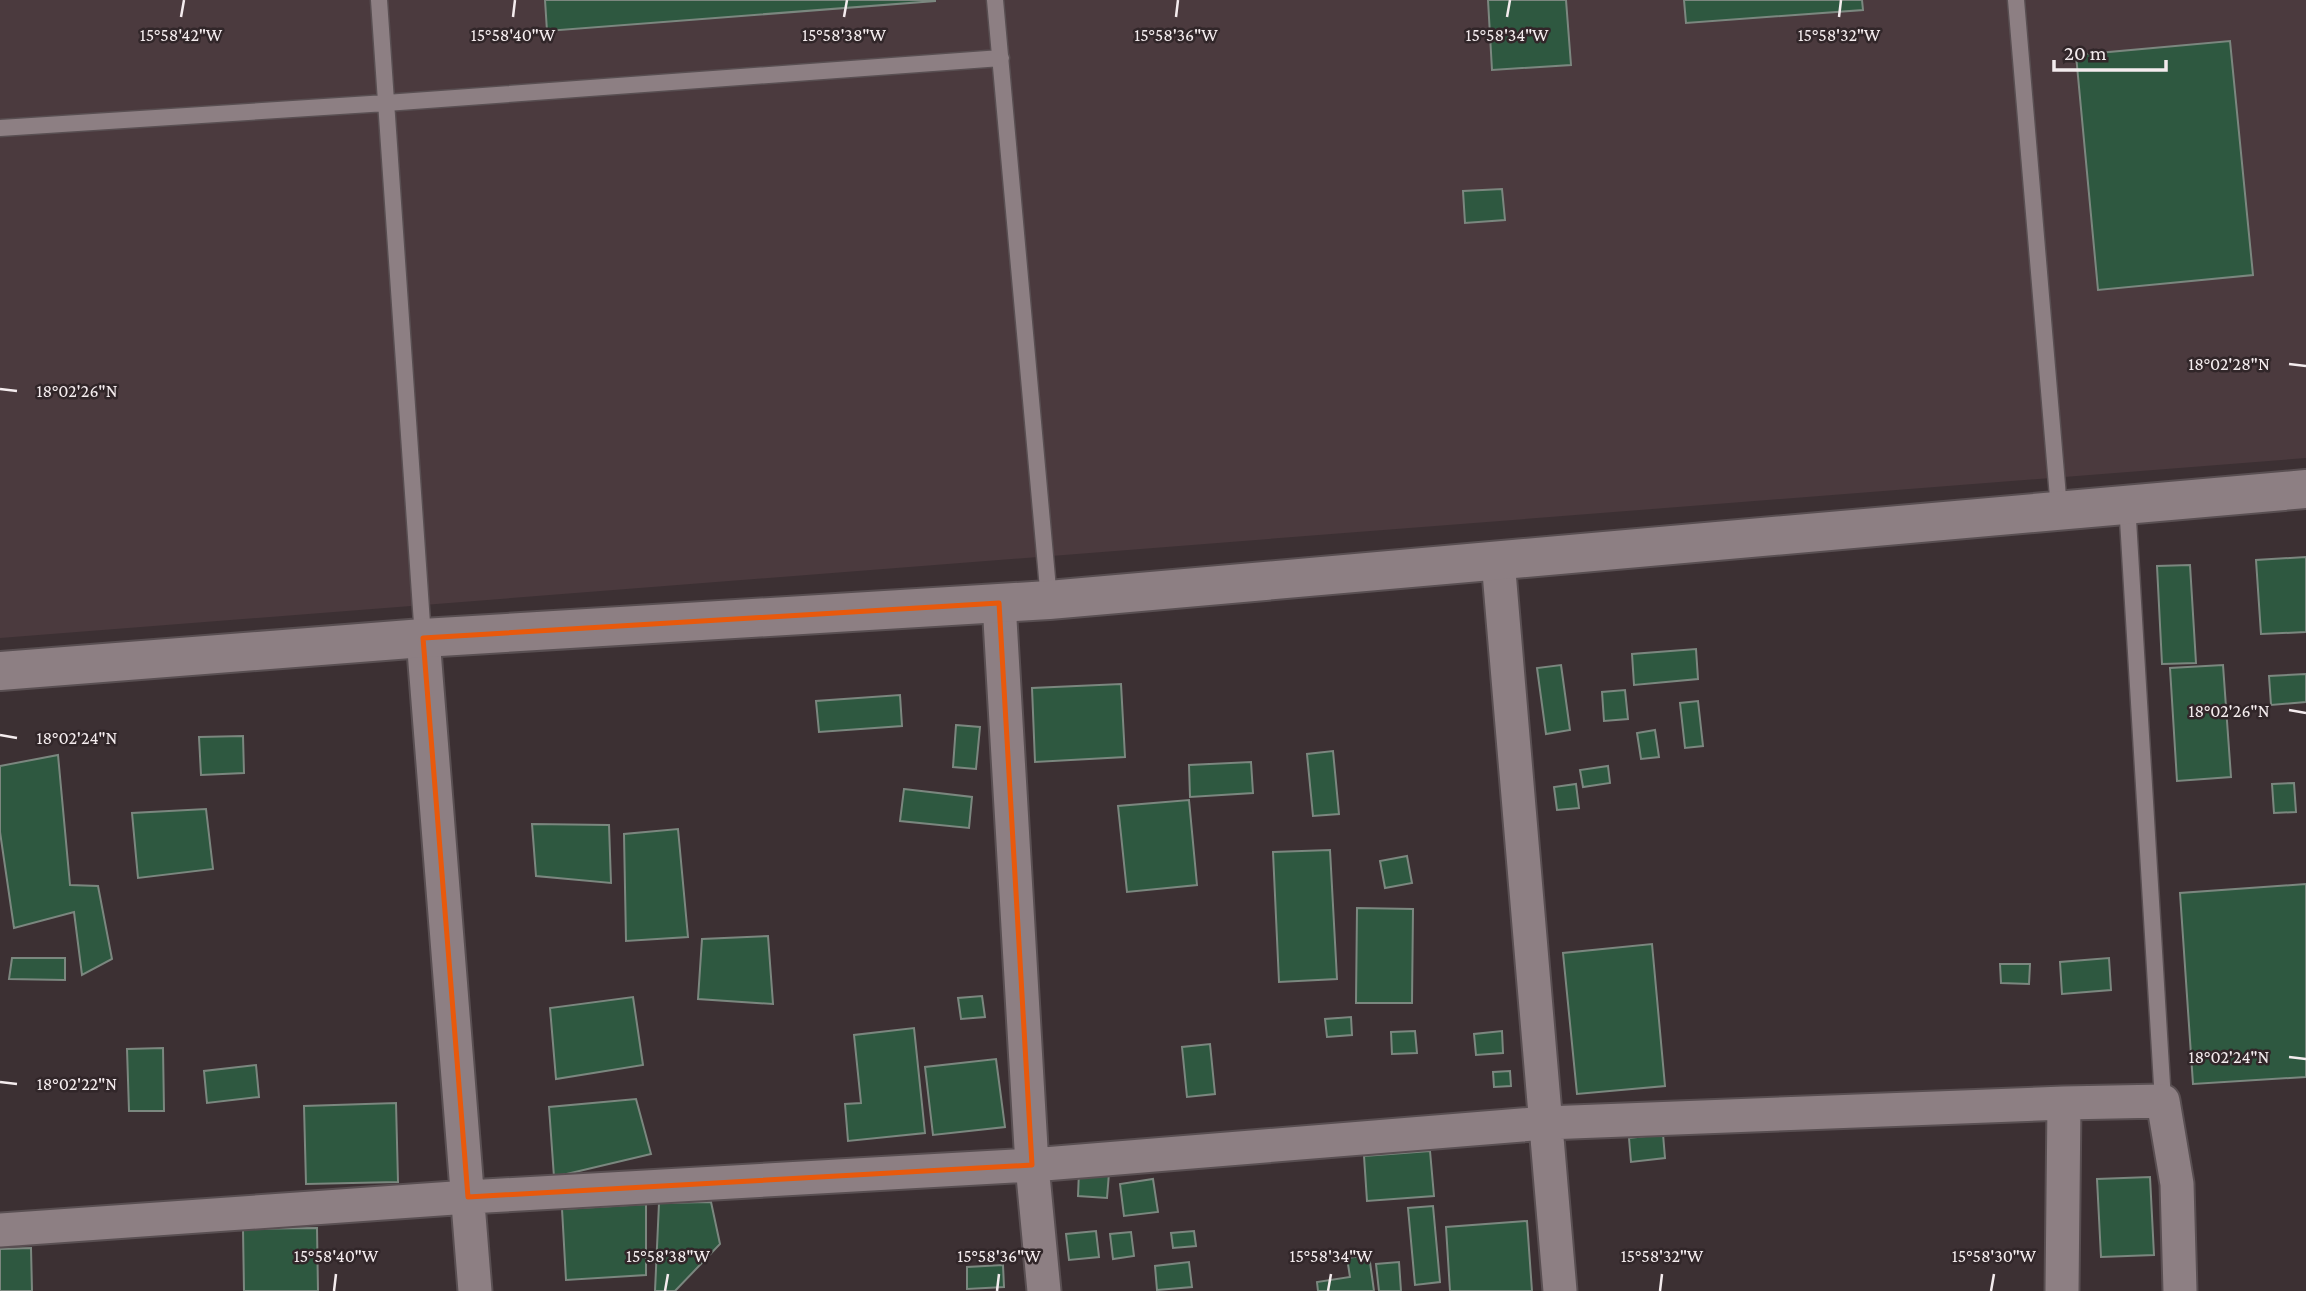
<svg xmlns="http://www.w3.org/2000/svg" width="2306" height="1291" font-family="'Crimson Pro',serif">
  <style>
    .built { fill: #4b3a3e }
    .building { fill: #2e5840; stroke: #7b877f; stroke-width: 2 }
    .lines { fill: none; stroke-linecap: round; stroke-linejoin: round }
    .lane-casing { stroke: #594f52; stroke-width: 19 }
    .street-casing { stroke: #594f52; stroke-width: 37 }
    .secondary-casing { stroke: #594f52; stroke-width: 42 }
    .lane { stroke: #8d7f83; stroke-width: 16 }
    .street { stroke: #8d7f83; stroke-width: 33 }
    .secondary { stroke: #8d7f83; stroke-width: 38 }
    .marked { fill: none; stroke: #e8590c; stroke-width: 5; stroke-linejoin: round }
    .ticks { fill: none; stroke: #f4ecee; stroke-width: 2.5 }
    .ticks-label { font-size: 18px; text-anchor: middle; fill: #f4ecee; stroke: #312629; stroke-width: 5; stroke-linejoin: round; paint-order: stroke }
  </style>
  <rect width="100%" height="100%" fill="#3c3033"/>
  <!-- built -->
  <path class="built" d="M0,0h2306v458l-2306,180z"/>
  <!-- building -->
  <path class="building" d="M545,0h390v1l-388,30z
    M1488,0h78l5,65 -79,5z
    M1684,0h178l1,10 -177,13z
    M2230,41l23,234 -155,15 -22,-235z
    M1502,189l3,31 -40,3 -2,-32z
    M2306,557v75l-45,2 -5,-74z
    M2190,565l6,98 -34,1 -5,-98z
    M1696,649l2,30 -64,6 -2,-31z
    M1561,665l9,65 -24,4 -9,-66z
    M2223,665l8,112 -54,4 -7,-113z
    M2306,674v28l-35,3 -2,-29z
    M1121,684l4,73 -90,5 -3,-74z
    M1625,690l3,29 -24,2 -2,-29z
    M900,695l2,31 -83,6 -3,-31z
    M1698,701l5,45 -18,2 -5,-45z
    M956,725l24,2 -4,42 -23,-2z
    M1655,730l4,27 -18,2 -4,-26z
    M243,736l1,37 -43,2 -2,-38z
    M1333,751l6,63 -26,2 -6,-62z
    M58,755l12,130 28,1 14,73 -30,16 -8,-63 -60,16 -14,-96v-66z
    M1251,762l2,31 -63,4 -1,-32z
    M1608,766l2,17 -27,4 -3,-17z
    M2294,783l2,29 -22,1 -2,-29z
    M1576,784l3,24 -22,2 -3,-23z
    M904,789l68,8 -3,31 -69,-7z
    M1189,800l8,85 -70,7 -9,-86z
    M206,809l7,60 -75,9 -6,-65z
    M532,824l77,1 2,58 -75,-7z
    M678,829l10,108 -62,4 -2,-107z
    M1330,850l7,129 -58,3 -6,-130z
    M1407,856l5,27 -27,5 -5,-27z
    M2306,884v193l-113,7 -13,-191z
    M1357,908l56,1 -1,94h-56z
    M768,936l5,68 -75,-5 4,-60z
    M1652,944l13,142 -88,8 -14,-141z
    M12,958h53v22l-56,-1z
    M2109,958l2,32 -49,4 -2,-32z
    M2000,964h30l-1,20 -28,-1z
    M982,996l3,21 -24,2 -3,-21z
    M633,997l10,68 -87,14 -6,-71z
    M1351,1017l1,18 -25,2 -2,-18z
    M914,1028l11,105 -77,8 -3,-37 16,-1 -7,-68z
    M1415,1031l2,22 -25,1 -1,-22z
    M1502,1031l1,22 -27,2 -2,-21z
    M1210,1044l5,50 -28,3 -5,-50z
    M163,1048l1,63h-35l-2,-62z
    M996,1059l9,68 -72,8 -8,-68z
    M256,1065l3,32 -52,6 -3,-32z
    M1510,1071l1,15 -17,1 -1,-15z
    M636,1099l15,55 -97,23 -5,-70z
    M396,1103l2,79 -92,2 -2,-78z
    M1663,1134l2,24 -34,4 -2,-24z
    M1430,1151l4,45 -67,5 -3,-45z
    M1079,1171l30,2 -2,25 -29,-2z
    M2150,1177l4,78 -53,2 -4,-78z
    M1153,1179l5,33 -34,4 -4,-32z
    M711,1202l9,42 -45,47h-20l4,-88z
    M646,1204v71l-80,5 -4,-71z
    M1433,1206l7,76 -25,3 -7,-77z
    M1527,1221l5,70h-82l-4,-64z
    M317,1228l1,63h-74l-1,-62z
    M1096,1231l3,26 -30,3 -3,-26z
    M1194,1231l2,15 -23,2 -2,-15z
    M1131,1232l3,24 -21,3 -3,-25z
    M31,1248l1,43h-32v-42z
    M1369,1255l5,36h-56l-1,-9 33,-5 -3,-19z
    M1189,1262l3,25 -35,3 -2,-24z
    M1399,1262l2,29h-22l-3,-27z
    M1003,1265l1,22 -37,2v-22z"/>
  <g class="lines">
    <!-- lane casing -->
    <g class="lane-casing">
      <path id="lane" d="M379,0l44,638
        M995,0l54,600
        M2016,0l43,509
        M0,128l386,-25 615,-45
        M2127,503l36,598"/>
    </g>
    <!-- street casing -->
    <g class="street-casing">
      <path id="street" d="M1498,560l62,731
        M999,603l33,562 12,126
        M423,638l52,653
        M0,1230l468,-33 564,-32 514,-42 518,-20 99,-2 14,83 3,107
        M2062,1291l2,-188"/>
    </g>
    <!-- secondary casing -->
    <g class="secondary-casing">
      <path id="secondary" d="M0,671l423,-33 626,-38 1257,-111"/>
    </g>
    <!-- lane -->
    <use href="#lane" class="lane"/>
    <!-- street -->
    <use href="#street" class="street"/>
    <!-- secondary -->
    <use href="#secondary" class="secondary"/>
  </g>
  <!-- marked area -->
  <path class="marked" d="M999,603l33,562 -564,32 -45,-559z"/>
  <!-- ticks -->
  <path class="ticks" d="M181,17l3,-17M513,17l2,-17M844,17l3,-17M1176,17l2,-17M1507,17l3,-17M1839,17l2,-17M2289,364l17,2M0,389l17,2M2289,710l17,3M0,735l17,3M2289,1057l17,2M0,1082l17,2M334,1291l2,-17M665,1291l3,-17M997,1291l2,-17M1328,1291l3,-17M1660,1291l2,-17M1991,1291l3,-17"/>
  <g class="ticks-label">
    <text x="181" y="41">15°58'42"W</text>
    <text x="513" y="41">15°58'40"W</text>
    <text x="844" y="41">15°58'38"W</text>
    <text x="1176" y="41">15°58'36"W</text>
    <text x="1507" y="41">15°58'34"W</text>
    <text x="1839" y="41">15°58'32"W</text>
    <text x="2229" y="370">18°02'28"N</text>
    <text x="77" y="397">18°02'26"N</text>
    <text x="2229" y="717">18°02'26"N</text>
    <text x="77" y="744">18°02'24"N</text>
    <text x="2229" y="1063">18°02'24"N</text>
    <text x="77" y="1090">18°02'22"N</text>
    <text x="336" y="1262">15°58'40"W</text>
    <text x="668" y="1262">15°58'38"W</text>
    <text x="999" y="1262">15°58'36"W</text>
    <text x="1331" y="1262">15°58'34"W</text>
    <text x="1662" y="1262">15°58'32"W</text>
    <text x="1994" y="1262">15°58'30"W</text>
  </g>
  <!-- scale -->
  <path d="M2054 60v10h112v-10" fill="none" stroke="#f4ecee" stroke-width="3.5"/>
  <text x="2064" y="60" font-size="21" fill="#f4ecee" stroke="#312629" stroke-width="5" paint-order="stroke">20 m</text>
</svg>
